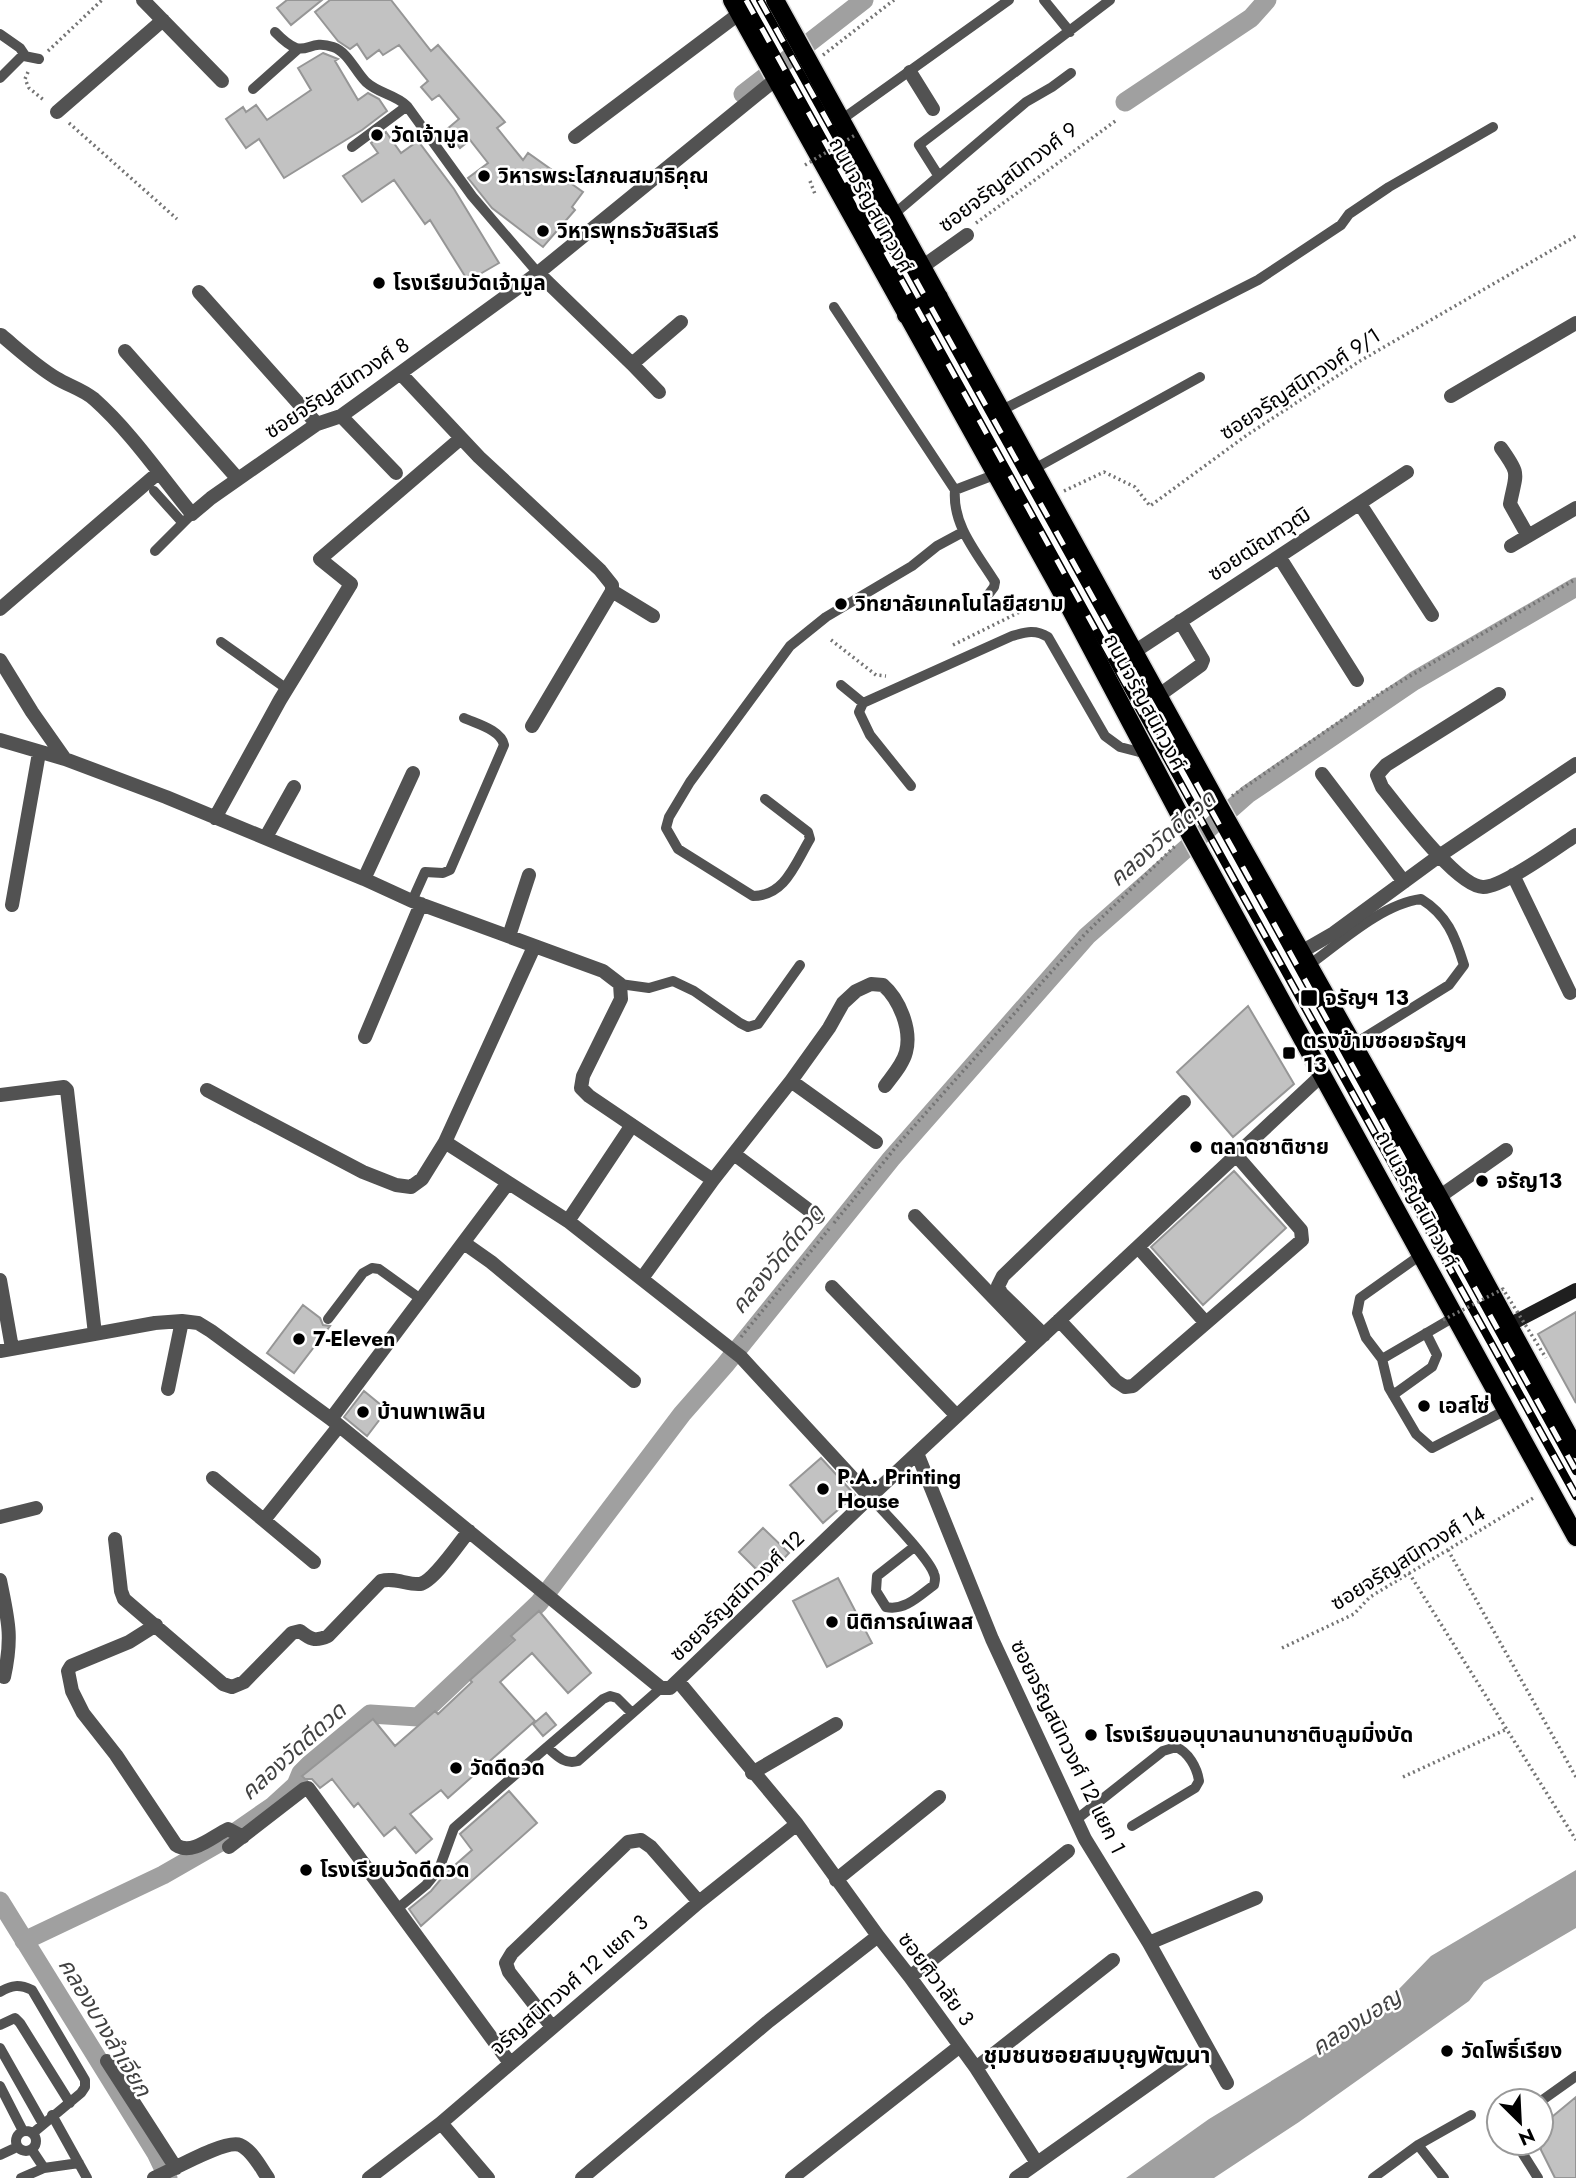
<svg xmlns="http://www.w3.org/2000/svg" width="1576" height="2178" font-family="Jost,'Noto Sans Thai',sans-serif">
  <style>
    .water { fill: #a0a0a0 }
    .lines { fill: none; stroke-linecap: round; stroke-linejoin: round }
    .canal { stroke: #a0a0a0; stroke-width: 19 }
    .building { fill: #c2c2c2; stroke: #969696; stroke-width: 2 }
    .primary-casing { stroke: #dbdbdb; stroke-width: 21 }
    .path { stroke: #747474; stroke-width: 3.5; stroke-dasharray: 2 3.5; stroke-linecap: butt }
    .service { stroke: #525252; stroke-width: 10 }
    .minor { stroke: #525252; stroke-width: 14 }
    .secondary { stroke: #1f1f1f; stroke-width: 14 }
    .primary { stroke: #000; stroke-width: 18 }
    .rail-casing { stroke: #000; stroke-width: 8 }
    .rail { stroke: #fff; stroke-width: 5; stroke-dasharray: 16; stroke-linecap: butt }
    .path-bridge { stroke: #747474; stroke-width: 3.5; stroke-dasharray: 2 3.5; stroke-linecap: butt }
    .poi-dot { fill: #000; stroke: #fff; stroke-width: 2.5 }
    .labels { text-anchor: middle; stroke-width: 5; stroke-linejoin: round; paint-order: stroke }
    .poi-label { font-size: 21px; font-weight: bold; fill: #000; stroke: #fff; text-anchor: start }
    .street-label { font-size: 21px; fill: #000; stroke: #fff }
    .water-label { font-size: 23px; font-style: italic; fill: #414141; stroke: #fff }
    .neighbourhood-label { font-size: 23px; font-weight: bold; fill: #000; stroke: #fff }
  </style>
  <rect width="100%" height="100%" fill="#fff"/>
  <!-- water -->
  <path class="water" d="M1576,1870v58l-92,54 -15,19 -170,121 -85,56h-88l83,-59 156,-95 66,-68z"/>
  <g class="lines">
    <!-- canal -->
    <path class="canal" d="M743,94l121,-94
      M1125,102l126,-84 16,-18
      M0,1901l156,252 12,25
      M24,1941l139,-66 61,-35 49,-34 23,-21 5,-12 9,-9 60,-50 48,3 121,-114 143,-189 43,-49 166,-206 196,-223 161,-142 166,-113 162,-94"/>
  </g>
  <!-- building -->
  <path class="building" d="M287,0h35l-31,25 -14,-17z
    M330,0h61l40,51 7,-6 67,77 -8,6 26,32 5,-7 55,39 -11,15 3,3 -32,37 -51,-39 -24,-30 20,-15 -18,-23 -10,8 -14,-18 13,-11 -20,-24 -7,5 -11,-13 7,-6 -29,-36 -16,10 -4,-5 -12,9 -10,-15 -7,5 -12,-8 -23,-29z
    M323,53l15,6 -3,2 23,39 10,-7 11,6 8,12 -25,19 -78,48 -25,-39 -13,9 -20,-29 17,-12 3,5 10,-7 11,15 44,-30 -13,-22z
    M386,132l15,21 17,-12 36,48 45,74 -31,18 -38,-61 -5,4 -31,-44 -32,22 -19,-26 35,-23 -7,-10z
    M1248,1006l46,78 -61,53 -56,-65z
    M1234,1171l52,57 -83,77 -52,-58z
    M303,1305l17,13 3,7 7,1 -36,47 -27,-20z
    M1576,1312v91l-38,-69z
    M364,1391l23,19 -20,26 -23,-19z
    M821,1458l34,37 -32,28 -33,-38z
    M763,1528l26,25 -24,25 -26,-26z
    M838,1578l34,65 -45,24 -34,-66z
    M539,1611l52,62 -23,20 -36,-40 -32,29 35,39 -87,77 -7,-8 -31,24 22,25 -16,14 -21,-26 -11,9 -26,-33 -4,4 -22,-28 -12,9 -8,-9h-7l-3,-3 71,-57 22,27 40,-35 3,3 34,-32 -2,-2 45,-40 -4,-4z
    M546,1713l10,12 -13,11 -10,-12z
    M509,1791l28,32 -116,103 -12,-17 22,-18 15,-18 26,-23 -12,-16z
    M1576,2097v81h-21l-14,-28v-24z"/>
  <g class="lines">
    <!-- primary casing -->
    <g class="primary-casing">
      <path id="primary" d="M732,0l329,591 131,247 384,699
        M775,0l444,806 220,391 137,252
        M906,315l33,-18"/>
    </g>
    <!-- path -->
    <path class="path" d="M48,51l54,-51
      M823,55l71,-55
      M28,72l-3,7 4,9 16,13
      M69,123l108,96
      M810,181l5,13
      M976,223l142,-104
      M1064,491l40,-19 31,15 15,19 97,-71 113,-74 216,-125
      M831,640l45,35 10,1
      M953,645l93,-46
      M1232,796l149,-103 195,-114
      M834,1223l66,-81 185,-208 90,-88
      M741,1337l88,-108
      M1448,1550l128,227
      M1409,1573l167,267
      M1282,1648l72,-34 16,-17 165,-100
      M1403,1777l104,-48"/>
    <!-- service -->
    <path class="service" d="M1044,0l26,32
      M275,32c32,33 29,5 58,15 15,5 22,24 33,35 13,12 29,12 41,24
      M0,34l20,14 4,6 -24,24
      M24,56l15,3
      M253,89l45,-40
      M841,120l168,-120
      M352,147l55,-41 65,90 66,77
      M938,175l-19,-30 191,-145
      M893,215l133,-113 26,-15 19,-14
      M834,307l121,183c-3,35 22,63 40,92l-1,5 -6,8
      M1002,410l256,-130 83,-55 8,-11 40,-27 104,-60
      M1034,469l166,-92
      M955,490l39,-15
      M154,491l28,31
      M155,551l37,-37
      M221,642l66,47
      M841,685l22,18 149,-67c14,-4 23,-7 36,1l57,99 15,11 27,7
      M863,703l-4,9 11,23 41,51
      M765,799l43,33 2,7c-15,25 -25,57 -57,57l-75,-47 -12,-21 3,-11 21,-35 100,-136 36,-29 86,-51 25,-20 26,-14
      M412,901l13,-29 18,1 7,-3 54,-125c-3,-15 -27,-21 -40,-27
      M1309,965c32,-23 73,-61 112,-66 26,16 34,37 43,66l-15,20 -95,59
      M620,984l29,4 24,-7 21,10 46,32 8,4 10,-3 42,-59
      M1422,1254l-62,44 -3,15 9,25 16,21 7,29 27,46 16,14 74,-38
      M328,1319l35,-46 9,-5 7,1 43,31
      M1382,1359l72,-42
      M1393,1395l39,-28 5,-12 -11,-22
      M870,1497c14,15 59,61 64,77 2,4 1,6 0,11 -15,11 -29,26 -48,22l-10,-16 1,-15 37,-29
      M547,1747l56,-48 7,-3 7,2 15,15
      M1077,1819l86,-68 13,-4c12,5 21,20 23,34l-4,7 -63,38
      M397,1909l29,-24 13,-16 15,-41 93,-81c9,8 17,18 31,14l83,-73
      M0,1992c12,-7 19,-8 32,-2l53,90v7l-4,6 -48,40
      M0,2025l15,-7 5,5 50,80
      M0,2048l43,76
      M0,2086l23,45
      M1541,2101l35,-25
      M52,2115l35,63
      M16 2141a10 10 0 1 1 20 0a10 10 0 1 1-20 0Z
      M1516,2143l22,35
      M1418,2145l26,33
      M0,2155l17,-8
      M44,2168l35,-5
      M21,2178l23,-10 -12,-18
      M1373,2178l45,-33 53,-30"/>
    <!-- minor -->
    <path class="minor" d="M143,0l79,81
      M910,72l23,37
      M57,112l106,-92
      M575,137l165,-124
      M922,267l45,-32
      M538,273l94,91 49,-42
      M199,292l118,132
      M1,335c18,15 35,31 55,43 13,8 26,11 38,21 37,33 66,76 98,115l19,-16 106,-74 24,-8 25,-18 172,-125 238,-194
      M125,351l113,128
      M632,364l27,28
      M401,374l78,83 121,113 12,15v6l-80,135
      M1451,396l125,-73
      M341,416l55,57
      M1501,448c20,28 15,24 9,56l18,32
      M1360,504l72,111
      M1511,546l65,-38
      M1280,558l77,122
      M612,591l41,25
      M0,609l158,-136
      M1134,652l273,-180
      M0,660l32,52 33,47
      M1499,694l-113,71 -9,10 5,12c17,21 75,100 101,100 19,1 75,-40 93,-52
      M1158,696l43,-31 2,-5 -23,-39
      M0,740l65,19 101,38 198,82 48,22 191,70 17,13 1,15 -38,77 -2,12 8,8 124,84
      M1322,774l82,108
      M215,818l65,-118 71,-116 -31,-25 140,-120
      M266,837l28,-50
      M1513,875l57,118
      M364,879l49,-106
      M12,905l27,-152
      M509,936l20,-61
      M1301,952l33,-19 105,-77 137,-92
      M365,1037l56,-133
      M791,1081l85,61
      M207,1090l156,82 33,13 15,2 11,-8 23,-37 89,-195
      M0,1095l64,-8 3,3 28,244
      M445,1142l123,79 173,136 129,140
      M734,1154l84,63
      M1439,1197l67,-47
      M915,1216l121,126
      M568,1221l64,-96
      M464,1243l27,19 143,119
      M1138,1247l68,76
      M643,1277l70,-97 78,-99 38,-53 14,-25 13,-12 15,-7 12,1c16,14 29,44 23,67 -3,12 -13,23 -21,34
      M0,1280l12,68
      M832,1287l125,129
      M1059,1320l57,61 9,6 8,-1 169,-146 -1,-10 -65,-75
      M1044,1335l-43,-42 -3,-7 5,-10 181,-174
      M0,1351l155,-28 27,-2 16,2 13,8 120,88 330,269h9l200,-191 453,-423
      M168,1389l14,-68
      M331,1419l177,-236
      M917,1453l75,186 93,200 64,104 78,140
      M213,1478l101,84
      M0,1517l36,-9
      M264,1520l75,-94
      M115,1539l6,52 3,8 99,85 9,3 12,-5 48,-49 8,-2c10,8 15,11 28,5l53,-55c13,-4 26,4 39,3 13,-2 40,-42 49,-53
      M0,1580c8,40 13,56 4,97
      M156,1625l-27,17 -58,24 -3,5 4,20 11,22 33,42 60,90c16,11 37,-9 52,-16l15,8
      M678,1681l119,143 81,112 32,41 66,91 61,95
      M752,1773l84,-49
      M229,1847l75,-58 4,-1 202,275
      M836,1880l103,-83
      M1149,1943l107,-45
      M910,1977l158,-126
      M552,2027l-43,-55 -3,-9 6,-10 116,-111 13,-2 10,7 48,55
      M107,2061l69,107
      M976,2068l137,-108
      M441,2123l47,55
      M154,2178c17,-7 71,-39 86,-33 12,5 21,23 28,33
      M369,2178l72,-55 258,-221 98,-78
      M582,2178l187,-157 109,-85
      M792,2178l168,-132
      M1016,2178l168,-119"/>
    <!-- secondary -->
    <path class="secondary" d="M1509,1325l67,-35"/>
    <!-- primary -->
    <use href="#primary" class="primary"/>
    <!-- rail casing -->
    <g class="rail-casing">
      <path id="rail" d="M746,0l830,1496
        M760,0l473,849 343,622"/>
    </g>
    <!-- rail -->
    <use href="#rail" class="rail"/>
    <!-- path-bridge -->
    <path class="path-bridge" d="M805,165l52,-31
      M1443,1320l60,-31 43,69"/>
  </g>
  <!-- markers -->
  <g class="poi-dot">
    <circle cx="377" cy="135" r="7"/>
    <circle cx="484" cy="176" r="7"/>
    <circle cx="543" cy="231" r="7"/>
    <circle cx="379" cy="283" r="7"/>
    <circle cx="841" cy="604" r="7"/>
    <rect x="1300" y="989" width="18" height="18" rx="3.5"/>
    <rect x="1282" y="1046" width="14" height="14" rx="3.5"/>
    <circle cx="1196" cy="1147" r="7"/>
    <circle cx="1482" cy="1181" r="7"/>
    <circle cx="299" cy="1339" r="7"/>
    <circle cx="1424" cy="1406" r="7"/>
    <circle cx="363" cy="1412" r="7"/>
    <circle cx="823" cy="1489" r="7"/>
    <circle cx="832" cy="1622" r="7"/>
    <circle cx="1091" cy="1735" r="7"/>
    <circle cx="456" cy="1768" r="7"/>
    <circle cx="306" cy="1870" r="7"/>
    <circle cx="1447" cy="2051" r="7"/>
  </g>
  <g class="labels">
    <!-- poi labels -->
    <g class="poi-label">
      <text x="391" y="142">วัดเจ้ามูล</text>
      <text x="498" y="183">วิหารพระโสภณสมาธิคุณ</text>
      <text x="557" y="238">วิหารพุทธวัชสิริเสรี</text>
      <text x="393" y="290">โรงเรียนวัดเจ้ามูล</text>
      <text x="855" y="611">วิทยาลัยเทคโนโลยีสยาม</text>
      <text x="1325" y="1005">จรัญฯ 13</text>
      <text x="1303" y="1048">ตรงข้ามซอยจรัญฯ<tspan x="1303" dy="24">13</tspan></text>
      <text x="1210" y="1154">ตลาดชาติชาย</text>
      <text x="1496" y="1188">จรัญ13</text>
      <text x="313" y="1346">7-Eleven</text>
      <text x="1438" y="1413">เอสโซ่</text>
      <text x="377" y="1419">บ้านพาเพลิน</text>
      <text x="837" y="1484">P.A. Printing<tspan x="837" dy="24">House</tspan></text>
      <text x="846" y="1629">นิติการณ์เพลส</text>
      <text x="1105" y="1742">โรงเรียนอนุบาลนานาชาติบลูมมิ่งบัด</text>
      <text x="470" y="1775">วัดดีดวด</text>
      <text x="320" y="1877">โรงเรียนวัดดีดวด</text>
      <text x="1461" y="2058">วัดโพธิ์เรียง</text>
    </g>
    <!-- street labels -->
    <g class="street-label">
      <text transform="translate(1008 177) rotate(-37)" y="7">ซอยจรัญสนิทวงศ์ 9</text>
      <text transform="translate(871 205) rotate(61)" y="7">ถนนจรัญสนิทวงศ์</text>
      <text transform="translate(1300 384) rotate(-33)" y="7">ซอยจรัญสนิทวงศ์ 9/1</text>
      <text transform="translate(337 388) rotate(-33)" y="7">ซอยจรัญสนิทวงศ์ 8</text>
      <text transform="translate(1259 544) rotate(-33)" y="7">ซอยฒัณฑวุฒิ</text>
      <text transform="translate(1145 702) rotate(62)" y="7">ถนนจรัญสนิทวงศ์</text>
      <text transform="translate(1417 1199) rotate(62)" y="7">ถนนจรัญสนิทวงศ์</text>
      <text transform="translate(1408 1558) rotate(-32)" y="7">ซอยจรัญสนิทวงศ์ 14</text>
      <text transform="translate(737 1596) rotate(-44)" y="7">ซอยจรัญสนิทวงศ์ 12</text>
      <text transform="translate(1068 1747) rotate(64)" y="7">ซอยจรัญสนิทวงศ์ 12 แยก 1</text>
      <text transform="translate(936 1979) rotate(53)" y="7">ซอยศิวาลัย 3</text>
      <text transform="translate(569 1985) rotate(-41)" y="7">จรัญสนิทวงศ์ 12 แยก 3</text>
    </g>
    <!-- water labels -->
    <g class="water-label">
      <text transform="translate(1162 838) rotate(-41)" y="8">คลองวัดดีดวด</text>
      <text transform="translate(777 1259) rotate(-51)" y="8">คลองวัดดีดวด</text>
      <text transform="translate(293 1751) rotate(-42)" y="8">คลองวัดดีดวด</text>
      <text transform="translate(1356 2022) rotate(-33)" y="8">คลองมอญ</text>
      <text transform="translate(105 2027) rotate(59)" y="8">คลองบางลำเจียก</text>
    </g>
    <!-- neighbourhood labels -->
    <g class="neighbourhood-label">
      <text x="1097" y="2063">ชุมชนซอยสมบุญพัฒนา</text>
    </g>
  </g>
  <!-- north arrow -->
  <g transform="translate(1520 2122) rotate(156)"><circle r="33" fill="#ffffff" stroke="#999999" stroke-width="2"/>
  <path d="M0-5L12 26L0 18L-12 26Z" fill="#000000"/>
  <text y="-10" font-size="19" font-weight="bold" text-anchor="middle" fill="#000000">N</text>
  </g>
</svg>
